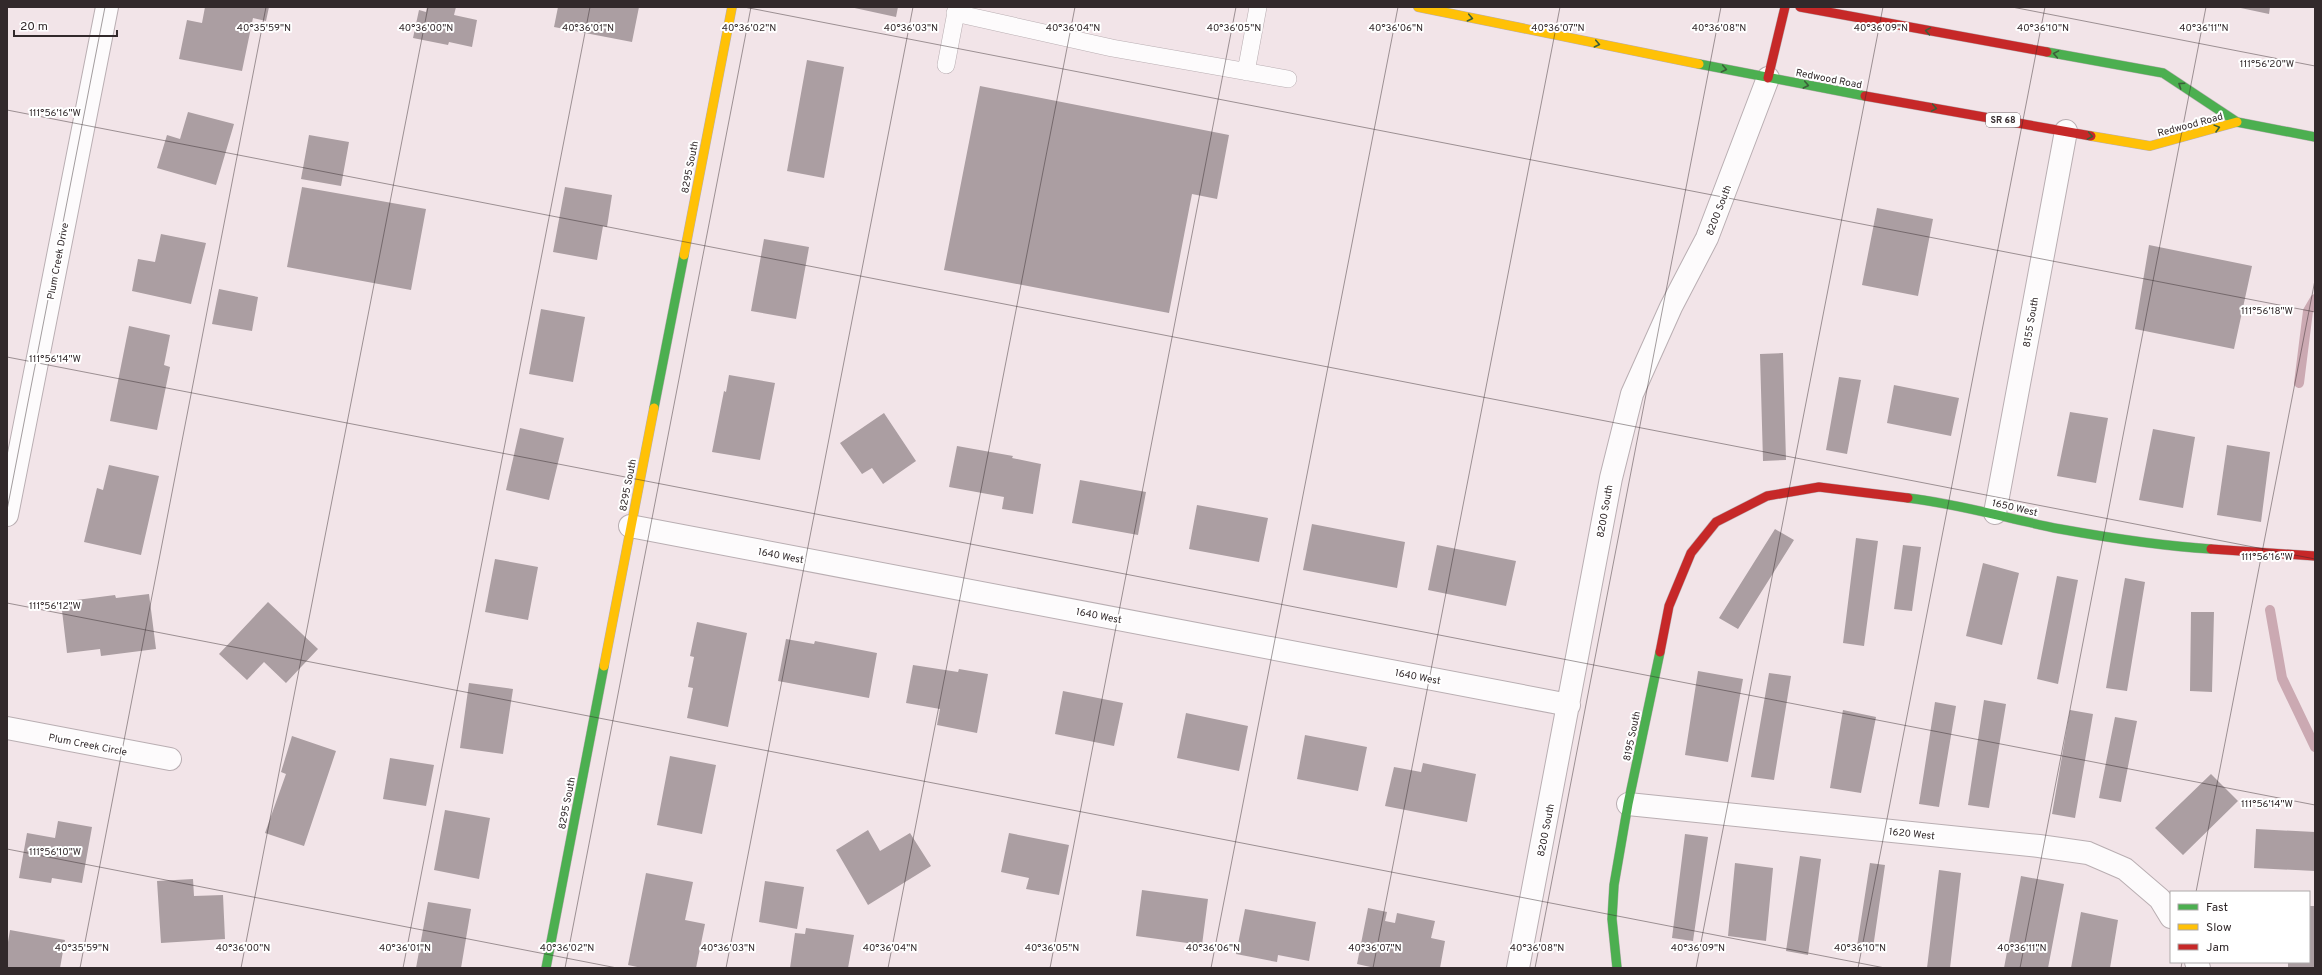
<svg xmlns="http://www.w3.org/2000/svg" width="2322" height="975" font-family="Overpass,sans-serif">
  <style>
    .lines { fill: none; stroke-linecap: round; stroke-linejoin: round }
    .stream { stroke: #cba9b2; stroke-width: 10 }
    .building { fill: #ab9ea2 }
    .lane-casing { stroke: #b9aeb2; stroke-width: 18 }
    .street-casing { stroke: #b9aeb2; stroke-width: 24 }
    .fast-casing { stroke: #b9aeb2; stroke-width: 10 }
    .slow-casing { stroke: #b9aeb2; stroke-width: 10 }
    .jam-casing { stroke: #b9aeb2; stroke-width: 10 }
    .lane { stroke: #fdfbfc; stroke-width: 17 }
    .street { stroke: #fdfbfc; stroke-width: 22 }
    .fast { stroke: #4caf50; stroke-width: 9 }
    .slow { stroke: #ffc107; stroke-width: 9 }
    .jam { stroke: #c62828; stroke-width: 9 }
    .oneway { stroke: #3c5f3a }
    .ticks { fill: none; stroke: #32292b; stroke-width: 1; stroke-opacity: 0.45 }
    .labels { text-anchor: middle; stroke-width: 4; stroke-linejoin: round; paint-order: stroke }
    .shield { fill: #fff; stroke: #70696b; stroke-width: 1 }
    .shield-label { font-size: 9px; font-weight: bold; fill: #32292b }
    .street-label { font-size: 10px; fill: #32292b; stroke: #fff }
    .ticks-label { font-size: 10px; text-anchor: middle; fill: #32292b; stroke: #fff; stroke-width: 4; stroke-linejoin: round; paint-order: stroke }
  </style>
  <rect width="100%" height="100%" fill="#f2e4e8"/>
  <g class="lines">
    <!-- stream -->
    <path class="stream" d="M2299,383l9,-72 7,-12
      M2270,610l12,68 33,69"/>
  </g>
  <!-- building -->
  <path class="building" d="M205,7h64l-3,14 -13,-3 -11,53 -63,-12 8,-39 15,3z
    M427,7h29l-2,8 23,5 -5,27 -23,-5 -1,3 -35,-7 6,-28 7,2z
    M558,7h81l-7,35 -78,-15z
    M850,7h48l-2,10z
    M2236,7h34l-1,7z
    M807,60l37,7 -20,111 -37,-7z
    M980,86l249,49 -12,64 -25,-5 -23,119 -225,-43z
    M188,112l46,12 -18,61 -59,-17 10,-33 13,4z
    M309,135l40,7 -8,44 -40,-7z
    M302,187l124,22 -15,81 -124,-23z
    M565,187l47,8 -5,32 -4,-1 -6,34 -44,-8z
    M1877,208l56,11 -15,77 -56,-11z
    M161,234l45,9 -15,61 -59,-13 6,-32 17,3z
    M764,239l45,8 -13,72 -45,-8z
    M2149,245l103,21 -18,83 -99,-20z
    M219,289l39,8 -6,34 -40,-7z
    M541,309l44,8 -12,65 -44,-8z
    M129,326l41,9 -6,30 6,2 -13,63 -47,-9z
    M1783,353l3,107 -23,1 -3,-107z
    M729,375l46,8 -15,77 -48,-8 12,-61 2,1z
    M1839,377l22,3 -14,74 -21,-4z
    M1894,385l65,13 -8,38 -64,-13z
    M2070,412l38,6 -12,65 -39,-7z
    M884,413l32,48 -33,23 -11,-16 -10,6 -22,-31z
    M520,428l44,10 -15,62 -43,-10z
    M2153,429l42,8 -12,71 -44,-8z
    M2227,445l43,7 -9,70 -44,-7z
    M957,446l56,10 -1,2 29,6 -8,50 -31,-5 2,-12 -55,-10z
    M109,465l50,11 -18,79 -57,-13 13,-54 6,2z
    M1080,480l66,12 -8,43 -66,-12z
    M1197,505l71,13 -9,44 -70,-13z
    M1312,524l93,18 -8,46 -94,-18z
    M1775,529l19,11 -56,89 -19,-11z
    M1856,538l22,3 -14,105 -21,-3z
    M1437,545l79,16 -10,45 -78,-16z
    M1903,545l18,2 -9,64 -18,-2z
    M495,559l43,8 -10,53 -43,-8z
    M1983,563l36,10 -17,72 -36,-9z
    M2057,576l21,4 -20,104 -21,-5z
    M2125,578l20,4 -18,109 -21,-3z
    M149,594l7,55 -55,7 -1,-7 -33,4 -6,-51 54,-7 1,3z
    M268,602l50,47 -32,34 -22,-21 -17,18 -28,-26z
    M2191,612h23l-2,80 -22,-1z
    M697,622l50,11 -19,94 -41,-9 6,-30 -5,-1 6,-30 -4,-1z
    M786,639l28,5 1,-3 62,12 -8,45 -91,-17z
    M913,665l45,7 1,-3 29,5 -11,59 -40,-8 3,-16 -34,-6z
    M1698,671l45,8 -15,83 -43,-7z
    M1769,673l22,3 -17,104 -23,-3z
    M469,683l44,6 -10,65 -43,-6z
    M1063,691l60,12 -9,43 -59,-12z
    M1984,700l22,4 -17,104 -21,-3z
    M1935,702l21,4 -17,101 -20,-3z
    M1843,710l33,7 -15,76 -31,-5z
    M2070,710l23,4 -18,104 -23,-4z
    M1186,713l62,13 -9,45 -62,-13z
    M2115,717l22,4 -16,81 -22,-4z
    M1305,735l62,12 -9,44 -61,-12z
    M292,736l44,15 -32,95 -39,-13 21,-59 -5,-2z
    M670,756l46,9 -14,69 -45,-9z
    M390,758l44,7 -8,41 -43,-7z
    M1423,763l53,11 -9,48 -82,-16 9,-39 27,5z
    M2211,774l27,27 -55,54 -28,-27z
    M445,810l45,8 -11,61 -45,-9z
    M58,821l34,6 -10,56 -30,-5 -1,5 -32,-5 8,-45 28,5z
    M2256,829l59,3v39l-61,-3z
    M868,830l12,21 30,-18 21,33 -63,39 -32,-55z
    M1009,833l60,12 -10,50 -33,-6 3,-11 -28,-6z
    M1685,834l23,3 -15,104 -21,-3z
    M1800,856l21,3 -13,96 -22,-4z
    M1735,863l38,5 -7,73 -38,-5z
    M1870,863l15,2 -12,83 -16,-2z
    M1939,870l22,3 -11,95h-23z
    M646,873l47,9 -8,38 20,4 -9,44h-54l-14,-3z
    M2021,876l43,8 -16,84h-44z
    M193,879l1,17 29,-1 2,44 -64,4 -4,-62z
    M765,881l39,6 -7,42 -38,-7z
    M1142,890l66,9 -6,46 -66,-9z
    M428,902l43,7 -10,59h-45z
    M2309,906h6v62h-27v-6h21z
    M1368,908l19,4 -2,9 10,2 2,-10 38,8 -4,17 14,3 -5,27h-65l-18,-4z
    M1245,909l71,13 -7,39 -31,-6 -1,7 -41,-8z
    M2081,912l37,8 -8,48h-39z
    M806,928l48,7 -6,33h-58l5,-35 10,1z
    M10,930l55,10 -5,28h-52l-1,-20z"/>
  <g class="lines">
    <!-- lane casing -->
    <g class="lane-casing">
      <path id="lane" d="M955,13l157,35 176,31
        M946,65l11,-58
        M1246,72l12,-65"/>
    </g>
    <!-- street casing -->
    <g class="street-casing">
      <path id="street" d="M1995,513l71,-382
        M7,515l100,-508
        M630,526l939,179
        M7,728l163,31
        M1628,804l411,42 49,7 37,16 35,30 11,18
        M2196,962l3,6
        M1518,968l93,-490 21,-84 39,-87 36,-69 61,-160"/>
    </g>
    <!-- fast casing -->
    <g class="fast-casing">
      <path id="fast" d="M2047,52l116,21 74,49 78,15
        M1699,64l166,32
        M654,408l30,-153
        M1908,498c52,6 101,21 152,31 50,9 101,17 151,20
        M546,968l58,-302
        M1617,968l-5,-49 2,-34 14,-81 32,-152"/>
    </g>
    <!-- slow casing -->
    <g class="slow-casing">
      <path id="slow" d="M1418,7l281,57
        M2091,136l59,10 87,-24
        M684,255l48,-248
        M604,666l50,-258"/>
    </g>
    <!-- jam casing -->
    <g class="jam-casing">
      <path id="jam" d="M1800,7l247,45
        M1768,78l17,-71
        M1865,96l226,40
        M2211,549l104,7
        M1660,652l9,-46 22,-53 25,-31 51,-26 52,-9 89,11"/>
    </g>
    <!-- lane -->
    <use href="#lane" class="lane"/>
    <!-- street -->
    <use href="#street" class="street"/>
    <!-- fast -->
    <use href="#fast" class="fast"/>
    <!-- slow -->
    <use href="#slow" class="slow"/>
    <!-- jam -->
    <use href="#jam" class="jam"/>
  </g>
  <!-- one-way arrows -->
  <defs><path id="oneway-chevron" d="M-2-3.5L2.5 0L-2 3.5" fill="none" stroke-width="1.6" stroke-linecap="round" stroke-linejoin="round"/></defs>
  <g class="oneway">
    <use href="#oneway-chevron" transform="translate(1470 18) rotate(12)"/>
    <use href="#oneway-chevron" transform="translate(1928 31) rotate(-170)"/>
    <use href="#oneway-chevron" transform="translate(1597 44) rotate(12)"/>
    <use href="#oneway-chevron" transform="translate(2056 54) rotate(-170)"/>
    <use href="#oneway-chevron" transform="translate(1724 69) rotate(11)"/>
    <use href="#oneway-chevron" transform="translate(1806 85) rotate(11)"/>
    <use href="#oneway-chevron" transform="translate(2181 85) rotate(-146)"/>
    <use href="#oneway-chevron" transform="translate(1934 108) rotate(10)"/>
    <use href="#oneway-chevron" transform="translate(2217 128) rotate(-15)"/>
    <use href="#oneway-chevron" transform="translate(2090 136) rotate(10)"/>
  </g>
  <!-- ticks -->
  <path class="ticks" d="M744,7l1571,305M2012,7l303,59M7,110l2308,449M7,357l2308,448M7,510l98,-503M7,603l1878,365M7,849l610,119M2196,892l119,-612M80,968l186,-961M241,968l187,-961M403,968l187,-961M565,968l186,-961M726,968l187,-961M888,968l187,-961M1050,968l186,-961M1211,968l187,-961M1373,968l187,-961M1535,968l186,-961M1696,968l187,-961M1858,968l187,-961M2020,968l186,-961M2181,968l1,-6"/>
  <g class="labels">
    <!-- shield labels -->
    <rect class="shield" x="1986" y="113" width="34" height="14" rx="3"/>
    <g class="shield-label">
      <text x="2003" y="123">SR 68</text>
    </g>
    <!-- street labels -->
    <g class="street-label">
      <text transform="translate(1829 78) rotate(11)" y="4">Redwood Road</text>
      <text transform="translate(2190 124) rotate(-15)" y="4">Redwood Road</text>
      <text transform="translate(689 167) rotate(-79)" y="4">8295 South</text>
      <text transform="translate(1718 210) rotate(-69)" y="4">8200 South</text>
      <text transform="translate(57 261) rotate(-79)" y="4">Plum Creek Drive</text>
      <text transform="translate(2030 322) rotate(-80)" y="4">8155 South</text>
      <text transform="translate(627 485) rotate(-79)" y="4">8295 South</text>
      <text transform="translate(2015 507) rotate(13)" y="4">1650 West</text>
      <text transform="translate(1604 511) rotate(-80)" y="4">8200 South</text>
      <text transform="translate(781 555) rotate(11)" y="4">1640 West</text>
      <text transform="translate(1099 615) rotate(11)" y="4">1640 West</text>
      <text transform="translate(1418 676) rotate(11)" y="4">1640 West</text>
      <text transform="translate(1631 736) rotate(-78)" y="4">8195 South</text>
      <text transform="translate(88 744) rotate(11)" y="4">Plum Creek Circle</text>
      <text transform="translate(566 803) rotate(-79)" y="4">8295 South</text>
      <text transform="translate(1545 830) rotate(-79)" y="4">8200 South</text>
      <text transform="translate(1912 833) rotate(6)" y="4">1620 West</text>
    </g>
  </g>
  <g class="ticks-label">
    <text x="264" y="31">40°35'59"N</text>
    <text x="426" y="31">40°36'00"N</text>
    <text x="588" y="31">40°36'01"N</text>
    <text x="749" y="31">40°36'02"N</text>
    <text x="911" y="31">40°36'03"N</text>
    <text x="1073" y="31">40°36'04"N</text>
    <text x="1234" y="31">40°36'05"N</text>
    <text x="1396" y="31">40°36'06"N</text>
    <text x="1558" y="31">40°36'07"N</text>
    <text x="1719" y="31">40°36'08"N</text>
    <text x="1881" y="31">40°36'09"N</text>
    <text x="2043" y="31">40°36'10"N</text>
    <text x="2204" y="31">40°36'11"N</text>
    <text x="2267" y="67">111°56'20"W</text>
    <text x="55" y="116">111°56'16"W</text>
    <text x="2267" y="314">111°56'18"W</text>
    <text x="55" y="362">111°56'14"W</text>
    <text x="2267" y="560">111°56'16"W</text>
    <text x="55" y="609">111°56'12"W</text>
    <text x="2267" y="807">111°56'14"W</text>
    <text x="55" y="855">111°56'10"W</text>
    <text x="82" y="951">40°35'59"N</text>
    <text x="243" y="951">40°36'00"N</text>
    <text x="405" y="951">40°36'01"N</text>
    <text x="567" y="951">40°36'02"N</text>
    <text x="728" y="951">40°36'03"N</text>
    <text x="890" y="951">40°36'04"N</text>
    <text x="1052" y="951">40°36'05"N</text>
    <text x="1213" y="951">40°36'06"N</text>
    <text x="1375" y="951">40°36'07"N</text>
    <text x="1537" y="951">40°36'08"N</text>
    <text x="1698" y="951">40°36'09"N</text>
    <text x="1860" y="951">40°36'10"N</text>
    <text x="2022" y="951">40°36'11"N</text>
  </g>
  <!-- border -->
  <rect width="2322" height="975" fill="none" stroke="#32292b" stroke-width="16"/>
  <!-- legend -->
  <rect x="2170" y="891" width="140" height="72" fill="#ffffff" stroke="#ada9aa"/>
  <rect x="2178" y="904" width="20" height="6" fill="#4caf50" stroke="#ada9aa"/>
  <text x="2206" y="911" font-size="12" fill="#32292b">Fast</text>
  <rect x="2178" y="924" width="20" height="6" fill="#ffc107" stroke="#ada9aa"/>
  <text x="2206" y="931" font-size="12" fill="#32292b">Slow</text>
  <rect x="2178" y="944" width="20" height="6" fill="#c62828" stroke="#ada9aa"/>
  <text x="2206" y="951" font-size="12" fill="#32292b">Jam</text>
  <!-- scale -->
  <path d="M14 30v6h103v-6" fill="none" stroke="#32292b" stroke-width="2"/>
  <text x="20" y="30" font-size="12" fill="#32292b" stroke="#ffffff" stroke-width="3" paint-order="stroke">20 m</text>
</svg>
